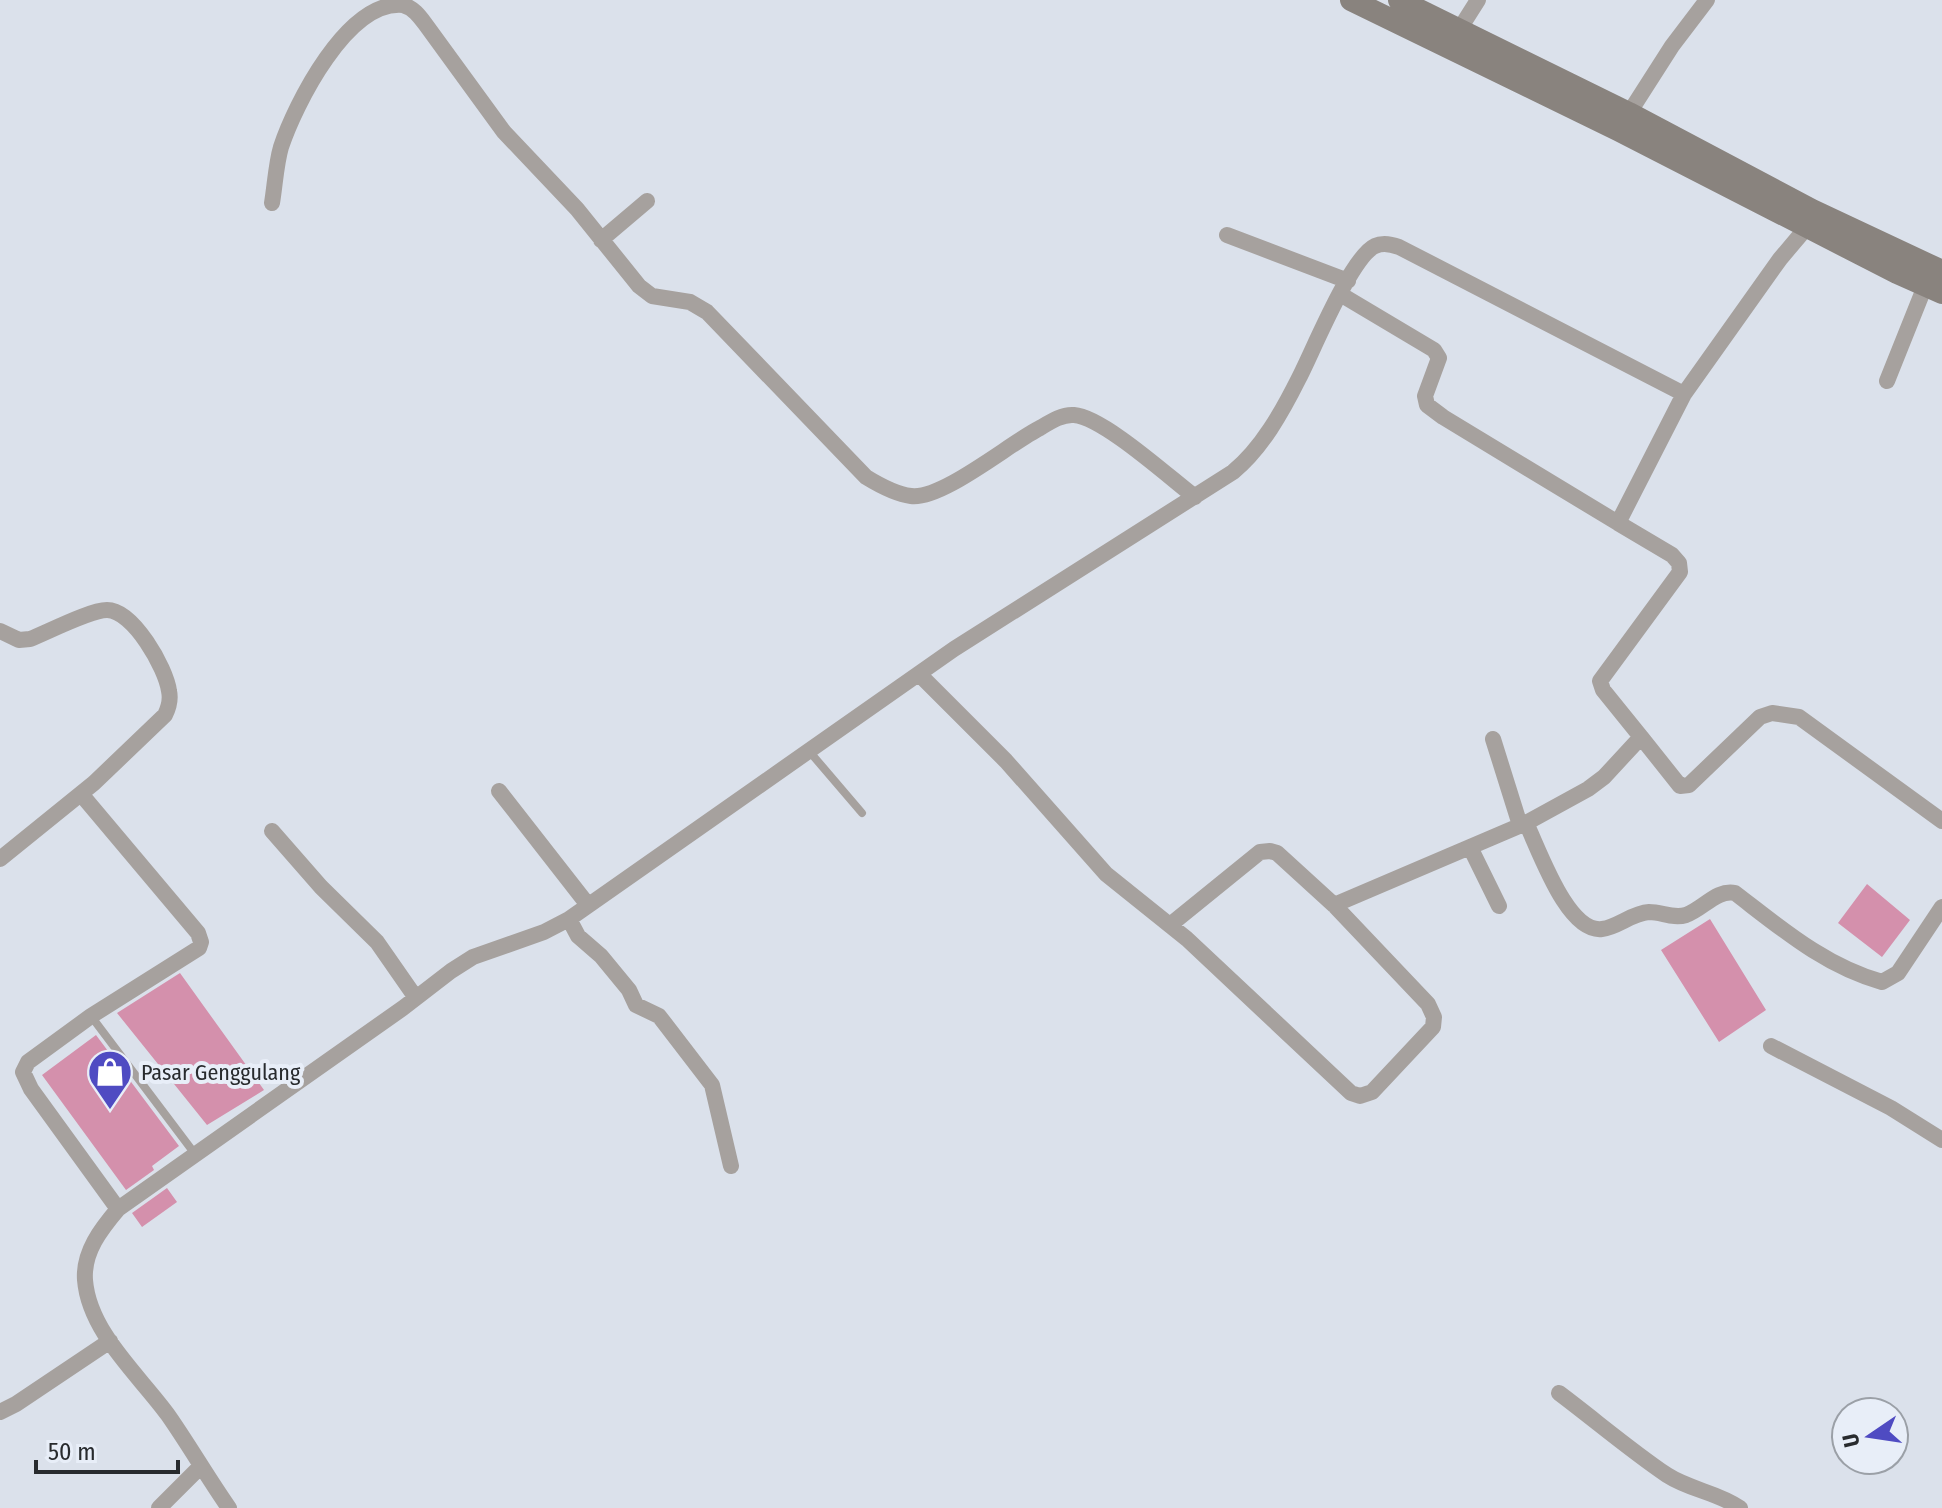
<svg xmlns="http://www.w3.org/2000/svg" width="1942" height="1508" font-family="'Fira Sans Condensed',sans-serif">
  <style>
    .building { fill: #d490ac }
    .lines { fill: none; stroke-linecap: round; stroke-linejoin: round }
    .service { stroke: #a6a19e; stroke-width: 8 }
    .minor { stroke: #a6a19e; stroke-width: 16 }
    .secondary { stroke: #89837e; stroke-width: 22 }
    .labels { text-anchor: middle; stroke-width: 8; stroke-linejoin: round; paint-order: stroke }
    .poi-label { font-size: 22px; fill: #282b2e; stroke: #e8eef8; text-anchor: start }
  </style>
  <rect width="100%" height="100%" fill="#dbe1eb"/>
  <!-- building -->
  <path class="building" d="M1867,884l43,36 -28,37 -44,-34z
    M1710,919l56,91 -47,32 -58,-92z
    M180,973l84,117 -57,35 -90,-112z
    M96,1035l83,111 -27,20 2,4 -28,20 -84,-115z
    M167,1188l10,14 -35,25 -10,-14z"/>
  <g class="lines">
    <!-- service -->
    <path class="service" d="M809,751l53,62
      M91,1016l104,138"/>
    <!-- minor -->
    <path class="minor" d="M1459,30l19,-30
      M1624,121l48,-75 35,-46
      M272,203c3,-18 4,-39 9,-56 14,-42 66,-147 122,-142 11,3 17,12 23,20l78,107 73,77 62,77 13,10 38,6 17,10 159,165c13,8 29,17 45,19 31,4 99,-53 129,-68 10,-6 22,-14 34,-13 29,2 96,63 121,82
      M1227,235l121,46
      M601,240l46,-39
      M1340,294l94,56 5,8 -14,38 2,9 16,12 175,106
      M1887,381l38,-95
      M0,631l19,9 11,-1c18,-7 60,-29 77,-29 26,0 59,58 62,81 2,9 0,16 -4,24l-71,68 -94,76
      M919,674l87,87 100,113 81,65 164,154 9,3 12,-4 61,-65 1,-10 -6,-13 -94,-99 -57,-52 -7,-2 -10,1 -90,73
      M1641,737l39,49 9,-1 71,-68 12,-4 27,4 143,104
      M1493,739l27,86
      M499,791l89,114
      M81,794l117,139 3,9 -2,6 -108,68 -63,46 -5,10 8,17 87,120
      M1526,823c13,26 41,110 76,106 16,-2 30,-16 47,-17 13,0 24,7 37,3 17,-6 31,-26 49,-22 47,36 90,73 147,89l16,-9 44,-66
      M272,831l49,56 56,55 39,56
      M1470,847l29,59
      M1334,905l192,-82 62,-34 16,-12 37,-40 -38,-47 -3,-9 80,-109 -1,-9 -7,-8 -54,-32 66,-129
      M569,919l9,17 23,20 28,34 7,15 23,11 53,69 19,81
      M1771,1046l120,62 51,32
      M1559,1393c36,27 71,57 108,82 23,15 50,17 73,33
      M0,1412l16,-8 94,-63
      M159,1508l42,-42
      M229,1508c-21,-30 -40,-63 -61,-93 -29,-40 -79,-83 -83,-135 -2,-28 16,-51 33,-71l285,-201 48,-37 22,-14 71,-25 25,-13 385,-270 279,-177c29,-24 49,-60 66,-94 14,-27 52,-121 76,-132 8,-4 16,-2 24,1l285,147 96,-135 27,-32 2,-7"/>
    <!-- secondary -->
    <path class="secondary" d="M1351,0l267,130 279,143 45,20
      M1399,0l230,113 183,97 130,61"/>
  </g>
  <!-- icons -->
  <defs>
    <g id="shop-pin" transform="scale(2.3)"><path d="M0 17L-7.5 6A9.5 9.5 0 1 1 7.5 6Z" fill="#4f4bc2" stroke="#e8eef8"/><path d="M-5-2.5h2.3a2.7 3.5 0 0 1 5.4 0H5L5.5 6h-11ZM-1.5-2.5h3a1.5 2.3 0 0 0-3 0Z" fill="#fff"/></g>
  </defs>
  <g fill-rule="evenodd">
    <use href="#shop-pin" x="110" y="1072"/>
  </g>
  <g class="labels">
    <!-- poi labels -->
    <g class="poi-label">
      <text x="141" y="1080">Pasar Genggulang</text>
    </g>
  </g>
  <!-- north arrow -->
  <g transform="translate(1870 1436) rotate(257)"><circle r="38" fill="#e8eef8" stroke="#9ba0a7" stroke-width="2"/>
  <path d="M0-6L14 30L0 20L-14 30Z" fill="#4f4bc2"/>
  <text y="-12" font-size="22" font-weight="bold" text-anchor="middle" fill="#282b2e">U</text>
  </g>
  <!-- scale -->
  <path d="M36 1460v12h142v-12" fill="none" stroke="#282b2e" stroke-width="4"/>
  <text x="48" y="1460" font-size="24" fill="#282b2e" stroke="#e8eef8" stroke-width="6" paint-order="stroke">50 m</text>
</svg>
